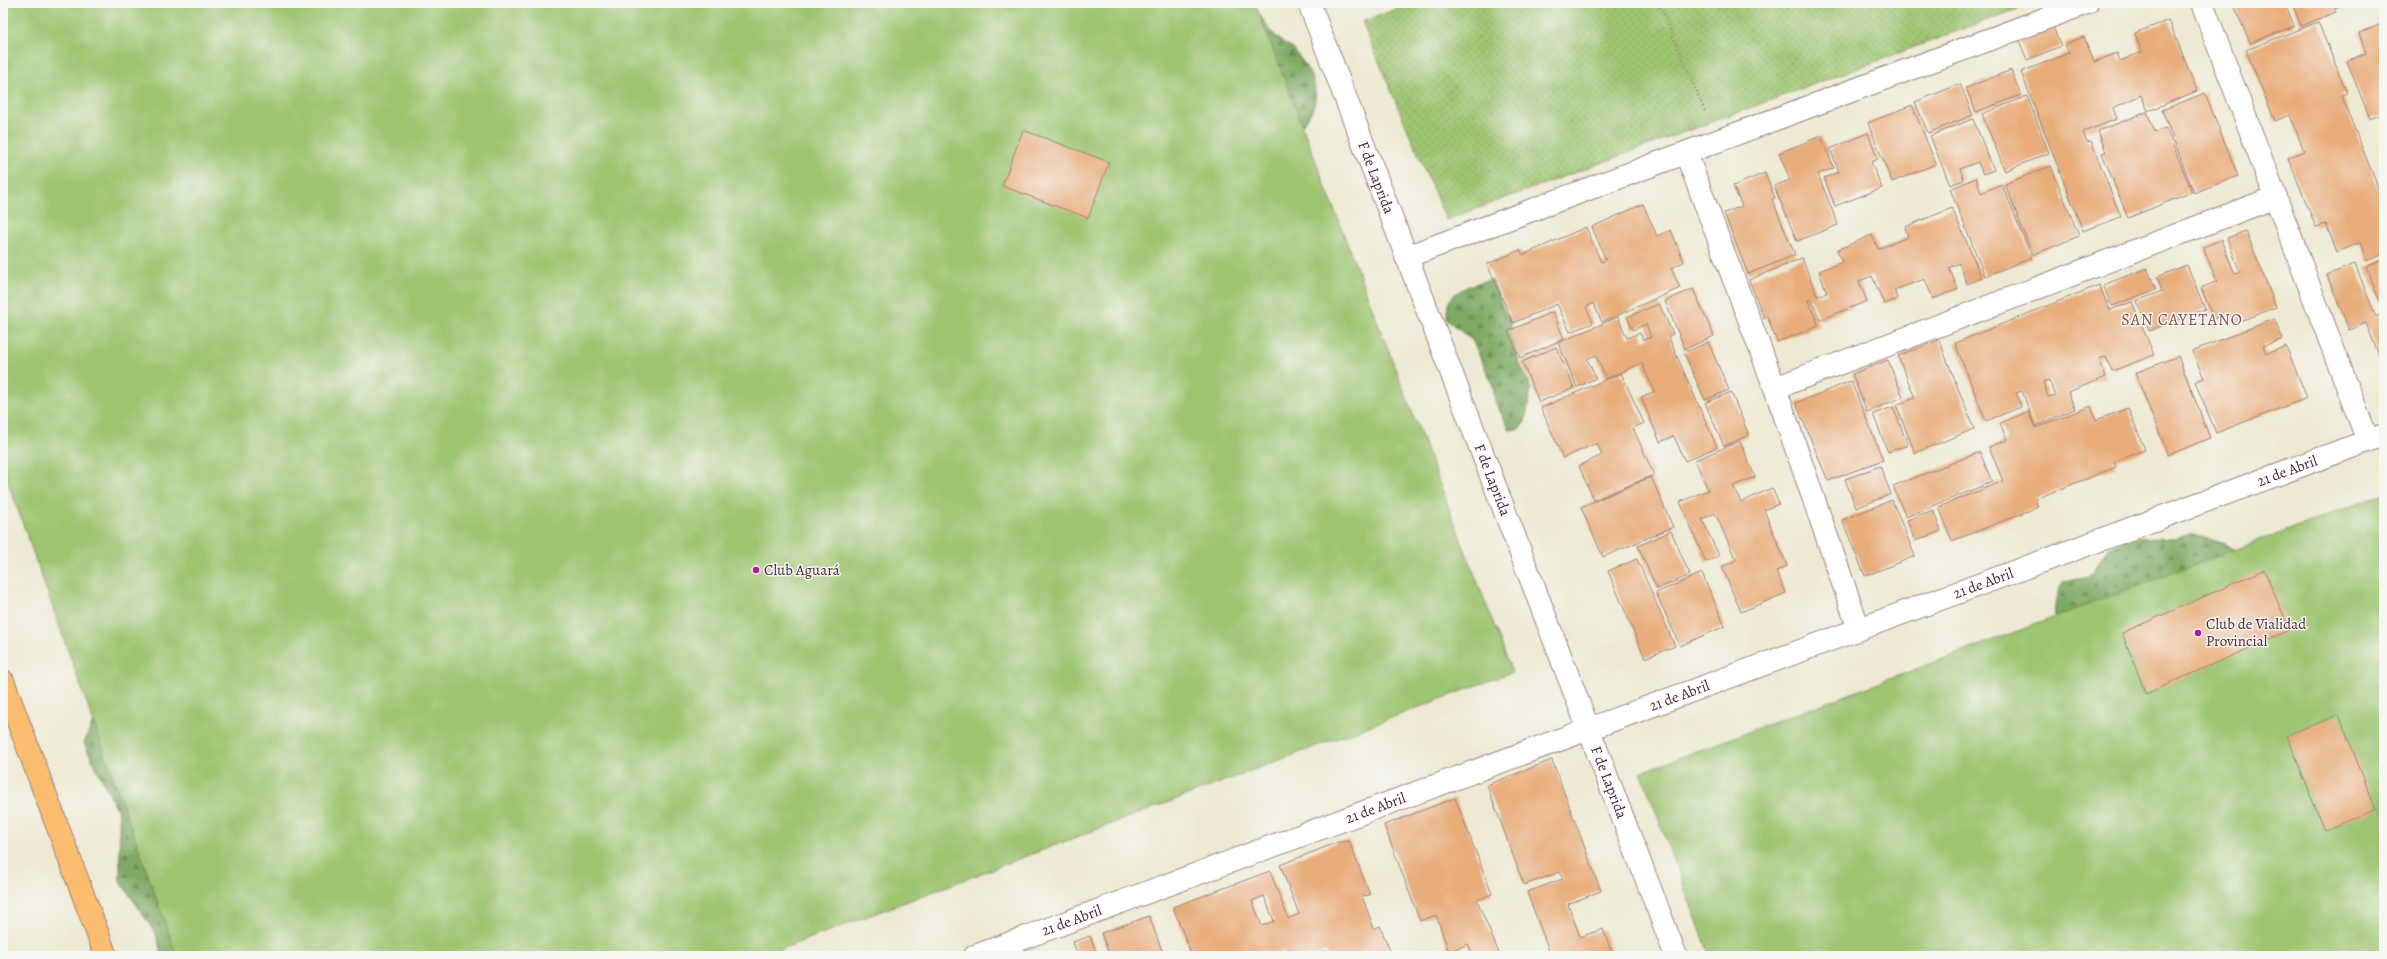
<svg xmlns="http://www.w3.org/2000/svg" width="2387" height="959" font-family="Alegreya,serif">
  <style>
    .grass { fill: url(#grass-dots); stroke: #74724e }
    .forest { fill: url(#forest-firs); stroke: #646447 }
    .garden { fill: #9dc571; stroke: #74724e }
    .building { fill: #e9ad7b; fill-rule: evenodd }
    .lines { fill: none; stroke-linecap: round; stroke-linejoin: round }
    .minor-casing { stroke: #9c847e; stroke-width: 24 }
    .major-casing { stroke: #9c847e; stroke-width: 24 }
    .path { stroke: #9c847e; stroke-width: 2.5; stroke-dasharray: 1 3; stroke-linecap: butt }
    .minor { stroke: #fff; stroke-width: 22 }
    .major { stroke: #fcbd6f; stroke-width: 22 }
    .poi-dot { fill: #b5179e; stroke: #f6f6f2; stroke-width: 1.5 }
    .labels { text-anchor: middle; stroke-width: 3; stroke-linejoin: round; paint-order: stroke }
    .street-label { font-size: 15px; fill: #4a1f2b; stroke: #f6f6f2 }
    .poi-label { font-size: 15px; fill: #4a1f2b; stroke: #f6f6f2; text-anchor: start }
    .neighbourhood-label { font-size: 16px; letter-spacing: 1px; fill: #825147; stroke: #f6f6f2 }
  </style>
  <defs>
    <pattern id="grass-dots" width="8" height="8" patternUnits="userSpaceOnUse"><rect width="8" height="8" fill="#9dc571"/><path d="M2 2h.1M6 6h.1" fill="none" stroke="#829f5d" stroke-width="1.8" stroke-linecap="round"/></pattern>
    <pattern id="forest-firs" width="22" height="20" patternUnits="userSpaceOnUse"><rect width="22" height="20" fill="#7eaa63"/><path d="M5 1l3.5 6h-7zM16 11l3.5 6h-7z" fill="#698a52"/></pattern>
  </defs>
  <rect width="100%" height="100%" fill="#f6f6f2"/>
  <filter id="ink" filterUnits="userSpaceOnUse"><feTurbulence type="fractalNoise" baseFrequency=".025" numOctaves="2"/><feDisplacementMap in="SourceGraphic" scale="8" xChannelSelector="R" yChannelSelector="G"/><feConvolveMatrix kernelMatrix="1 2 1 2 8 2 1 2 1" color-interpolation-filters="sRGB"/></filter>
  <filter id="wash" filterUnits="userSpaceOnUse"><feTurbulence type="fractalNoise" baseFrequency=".012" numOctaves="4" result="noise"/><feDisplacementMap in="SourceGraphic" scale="16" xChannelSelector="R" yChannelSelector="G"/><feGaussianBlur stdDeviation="0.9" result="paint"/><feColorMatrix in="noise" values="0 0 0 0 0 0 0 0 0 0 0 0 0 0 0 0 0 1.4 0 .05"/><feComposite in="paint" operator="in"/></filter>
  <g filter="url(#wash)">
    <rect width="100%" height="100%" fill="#ede9d2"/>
    <!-- grass -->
    <path class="grass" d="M1412,3h622l-588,217 -84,-198z"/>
    <!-- forest -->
    <path class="forest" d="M1258,12c6,9 13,20 21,27 4,4 11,7 15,11 20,25 32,47 9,74l-15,3z
      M1492,280l13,33 5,6 5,33 16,37 -6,33 -6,7 -9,1 -15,-28 -2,-16 -21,-46 -25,-20c0,-4 0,-11 1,-16 6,-15 29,-22 44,-24z
      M2191,534l35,10 14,9 -184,77c-2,-16 -3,-34 7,-48l25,-5 6,-6 14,-24 24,-10 43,2z
      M93,722l159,234h-90l-6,-22 -36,-53 -1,-67 -35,-71z"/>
    <!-- garden -->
    <path class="garden" d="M3,3h1252l257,669 -749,284h-586l-174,-488z
      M2384,494v462h-674l-69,-184z"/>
    <g id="blocks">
      <!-- building -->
      <path class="building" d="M2233,3h52l9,23 -44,17z
        M2292,3h59l-17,6 2,3 -35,14z
        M2169,20l28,71 -49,20 -7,-16 -28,13 4,11 -34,13 4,10 4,-1 30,76 -38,14 -62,-159 48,-19 -4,-9 19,-7 10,25 23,-9 3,8 22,-9 -7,-19z
        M2318,22l29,71 -6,2 43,107v52l-17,7 -7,-18 -23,9 -11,-28 -10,3 -28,-69 16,-7 -14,-36 -15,6 -29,-71z
        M2384,23v90l-14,6 -23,-58 19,-8 -7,-20z
        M2053,27l8,19 -34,14 -8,-20z
        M2011,70l10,25 -45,17 -10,-24z
        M1960,84l13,31 -45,18 -13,-31z
        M2205,93l33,83 -44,17 -32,-83z
        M2027,96l22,57 -44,18 -23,-57z
        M1912,105l24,59 -44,18 -24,-59z
        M2147,112l8,20 11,-4 26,64 -64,26 -26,-65 4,-1 -8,-21z
        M1973,119l21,51 -11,4 -5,-12 -18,7 4,11 -14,5 -20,-49z
        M1023,130l86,32 -21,56 -86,-32z
        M1868,133l10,26 -7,3 11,26 -47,18 -11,-28 15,-6 -9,-23z
        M1821,136l13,32 -16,6 20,51 -41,16 -23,-55 16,-6 -11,-27z
        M2051,166l28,70 -46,19 -28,-71z
        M1765,173l10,25 -3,1 23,56 -47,19 -24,-61 18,-7 -9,-20z
        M1976,178l5,15 21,-9 30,74 -47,18 -35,-87z
        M1643,204l14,32 14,-6 13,32 -13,6 9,20 -78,34 -9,-19 -7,4 7,16 -23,9 -13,-28 -44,19 -26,-59 33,-14 3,5 63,-28 15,35 5,-2 -14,-33z
        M1952,208l30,70 -15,6 -8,-21 -10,5 9,21 -25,10 -8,-20 -31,11 4,9 -14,5 -12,-28 -13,5 8,20 -47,19 -9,-21 -3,1 11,26 -42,16 -10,-26 -3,2 -15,-38 53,-22 15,38 10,-3 -8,-22 23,-9 -5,-12 35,-15 6,14 30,-12 -3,-10z
        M2246,231l30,76 -42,17 -5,-11 -15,6 -13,-31 16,-7 -14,-34 18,-7 14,34 5,-2 -13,-34z
        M2384,259v53l-18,-45z
        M2355,264l21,53 8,-4v55l-18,-45 -17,7 -22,-55z
        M2187,265l18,44 -56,22 -12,-30 25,-10 -5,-14z
        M2147,268l9,21 -44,17 -9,-21z
        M2099,285l11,25 22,-8 22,53 -42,16 -6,-14 -7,2 7,18 -38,15 7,17 -40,17 -13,-35 -6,2 5,14 -35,14 -31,-78zM2049,380l6,15 -7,2 -5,-15z
        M1693,289l21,47 -29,13 -20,-48z
        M1659,304l14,30 -5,2 49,111 -32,14 -11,-25 -14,6 -19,-45 13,-5 -12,-29 -36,16 -10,-24 -9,4 9,19 -19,9 -19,-44 60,-26 9,21 13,-5 3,7 8,-3 -5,-13 -13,6 -6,-13z
        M1553,312l11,27 -44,19 -12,-27z
        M2274,319l9,20 -20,7 3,8 20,-8 21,52 -91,35 -21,-51 9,-4 -12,-27z
        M1939,340l35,89 -59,24 -19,-48 19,-7 -17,-42z
        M1708,342l21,48 -24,10 -21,-47z
        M1556,347l18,41 -35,14 -17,-40z
        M2178,356l32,82 -42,17 -33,-82z
        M1888,360l15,37 -36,15 -15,-38z
        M1621,373l23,50 -11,5 21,47 -60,25 -15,-34 23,-11 -5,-12 -34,15 -22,-50z
        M1851,381l32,79 -55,21 -32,-78z
        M1731,392l18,43 -25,11 -19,-43z
        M2091,406l5,14 32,-12 17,42 -31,12 2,5 -81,32 3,8 -86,34 -13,-34 64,-26 -14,-34 18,-7 -7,-17 28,-11 7,16z
        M1893,407l15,38 -20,7 -15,-38z
        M1740,441l15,36 -22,9 8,16 31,-14 7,16 -15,6 23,56 -11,5 10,22 -45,19 -19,-45 14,-7 -21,-47 -13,6 17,37 -13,6 -26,-60 28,-12 -13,-30z
        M1980,452l12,30 -86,35 -13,-31z
        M1880,466l11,28 -35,14 -11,-29z
        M1651,477l22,50 -70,30 -22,-50z
        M1892,500l23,56 -50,20 -23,-56z
        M1933,510l8,21 -26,10 -8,-21z
        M1671,531l19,44 -33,14 -19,-43z
        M1637,559l38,87 -30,12 -37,-87z
        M2264,570l26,60 -144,64 -24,-61z
        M1702,573l23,53 -45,20 -24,-53z
        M2339,715l37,95 -52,20 -37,-95z
        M1552,760l49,131 -33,13 12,33 23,-8 10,27h-62l-24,-64 36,-13 -3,-7 -36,13 -37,-100z
        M1455,798l37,96 -15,6 23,56h-27l-5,-12 -19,8 -13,-37 -16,6 -36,-96z
        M1349,841l21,54 -8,1 12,33 6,-3 12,30h-64l-2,-5 -13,5h-28l-2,-5 -10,5h-81l-19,-49 97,-36 18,47h2l9,-4 -19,-49 58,-23zM1264,896l10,25 -12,5 -10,-25z
        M1149,916l15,40h-54l-9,-23z
        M1090,936l8,20h-20l-5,-14z"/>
    </g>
  </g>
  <g filter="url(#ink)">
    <use href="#blocks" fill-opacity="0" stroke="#9c847e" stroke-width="1"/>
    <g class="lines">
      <!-- minor casing -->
      <g class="minor-casing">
        <g id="minor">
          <path id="s1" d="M1309,3l367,953"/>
          <path d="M2202,3l166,438"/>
          <path d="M1686,153l89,235 84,241"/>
          <path d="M1406,257l681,-254"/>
          <path d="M1775,388l501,-191"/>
          <path id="s2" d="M975,956l1409,-521"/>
        </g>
      </g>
      <!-- major casing -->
      <g class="major-casing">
        <path id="major" d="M3,681l103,275"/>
      </g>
      <!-- path -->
      <path class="path" d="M1659,3l46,108"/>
      <!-- minor -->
      <use href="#minor" class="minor"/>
      <!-- major -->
      <use href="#major" class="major"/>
    </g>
  </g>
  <!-- markers -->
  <g class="poi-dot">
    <circle cx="756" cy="570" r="4"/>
    <circle cx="2198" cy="633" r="4"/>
  </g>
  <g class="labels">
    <!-- street labels -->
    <g class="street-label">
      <text dy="5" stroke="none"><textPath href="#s1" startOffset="187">F de Laprida</textPath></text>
      <text dy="5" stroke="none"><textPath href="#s2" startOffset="1399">21 de Abril</textPath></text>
      <text dy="5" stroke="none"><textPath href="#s1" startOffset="511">F de Laprida</textPath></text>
      <text dy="5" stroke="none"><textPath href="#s2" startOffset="1075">21 de Abril</textPath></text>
      <text dy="5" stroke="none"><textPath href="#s2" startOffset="751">21 de Abril</textPath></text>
      <text dy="5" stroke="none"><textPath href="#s1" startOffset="835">F de Laprida</textPath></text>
      <text dy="5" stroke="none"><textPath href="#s2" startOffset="427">21 de Abril</textPath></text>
      <text dy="5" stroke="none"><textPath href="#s2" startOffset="103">21 de Abril</textPath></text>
    </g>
    <!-- poi labels -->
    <g class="poi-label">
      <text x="764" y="575">Club Aguará</text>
      <text x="2206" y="629">Club de Vialidad<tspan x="2206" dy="17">Provincial</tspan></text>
    </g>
    <!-- neighbourhood labels -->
    <g class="neighbourhood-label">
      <text x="2182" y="325">SAN CAYETANO</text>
    </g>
  </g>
  <!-- margin -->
  <rect width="2387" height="959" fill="none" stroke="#f6f6f2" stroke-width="16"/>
</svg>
